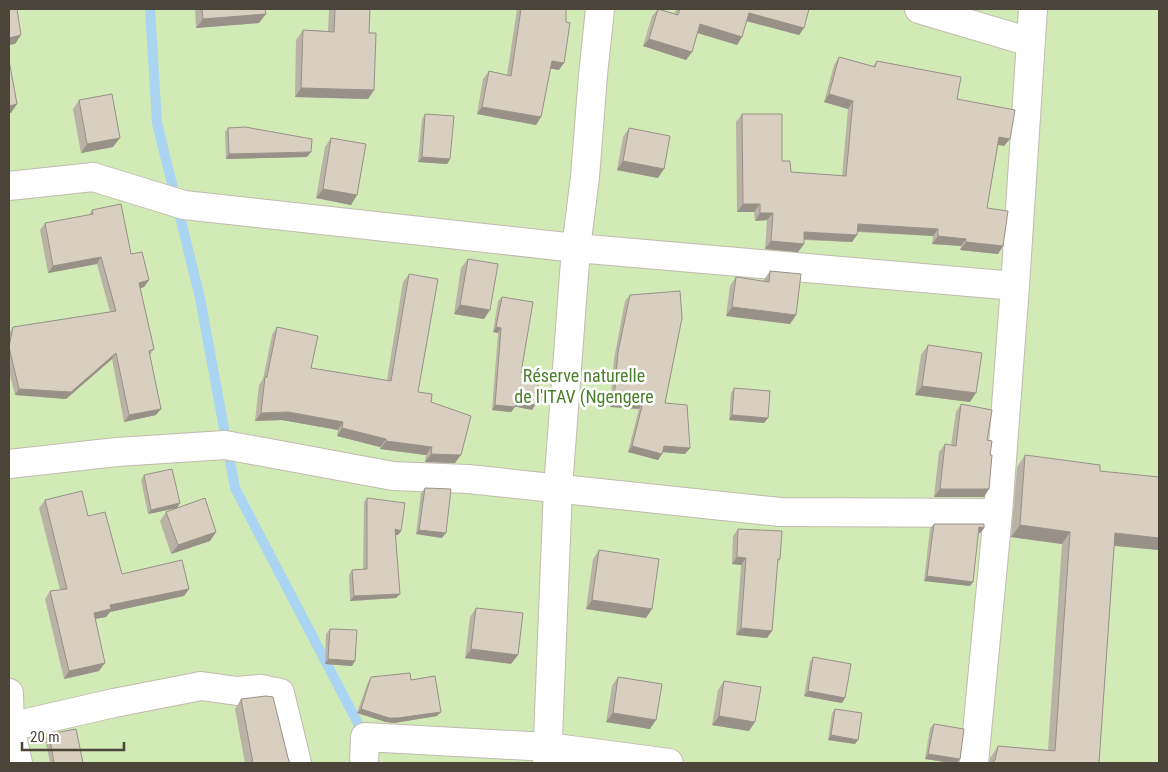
<svg xmlns="http://www.w3.org/2000/svg" width="1168" height="772" font-family="'Roboto Condensed',sans-serif">
  <style>
    .green { fill: #d2eab5 }
    .lines { fill: none; stroke-linecap: round; stroke-linejoin: round }
    .stream { stroke: #a9d4f2; stroke-width: 10 }
    .minor-casing { stroke: #c2bbae; stroke-width: 30 }
    .minor { stroke: #fff; stroke-width: 28 }
    .wall { fill: #bab2a6 }
    .shaded-wall { fill: #979187 }
    .building { fill: #d8cfc1; stroke: #979187 }
    .labels { text-anchor: middle; stroke-width: 5; stroke-linejoin: round; paint-order: stroke }
    .park-label { font-size: 18px; fill: #4a7f2a; stroke: #fff }
  </style>
  <rect width="100%" height="100%" fill="#f6f3ec"/>
  <!-- green -->
  <path class="green" d="M9,9h1150v754h-1150z"/>
  <g class="lines">
    <!-- stream -->
    <path class="stream" d="M150,9l7,114 43,175 35,190 129,247"/>
    <!-- minor casing -->
    <g class="minor-casing">
      <path id="minor" d="M919,9l111,33
        M9,186l84,-9 91,28 392,43 439,38
        M9,464l108,-12 108,-7 168,31 75,3 312,33 218,1
        M9,693l1,34 8,36
        M9,727l105,-24 87,-17 36,5 24,-2 19,4 17,70
        M364,763l1,-26 183,10 121,16
        M547,763l11,-275 18,-240 9,-71 8,-102 7,-66
        M974,763l24,-250 17,-227 18,-277"/>
    </g>
    <!-- minor -->
    <use href="#minor" class="minor"/>
  </g>
  <!-- wall -->
  <path class="wall" d="M195,9h70l-6,14 -63,5z
    M329,9h41l-1,24 5,57 -6,9 -73,-2 1,-57 7,-10 25,1z
    M517,9h49l-7,61 -9,-2 -9,49 -5,8 -59,-11 6,-35 6,-8 18,4z
    M658,9l17,5 1,-5h133l-10,26 -53,-14 -4,16 -5,8 -40,-13 -5,20 -6,8 -43,-14 9,-30z
    M839,57l34,9 4,-5 80,38 47,47 -6,-1 -11,63 16,38 -5,8 -38,-4 1,-4 -29,-2 1,-8 -76,-4 -5,10 -48,-2v4l-6,8 -33,-3 2,-29 -12,1 -1,-9h-17l-1,-90 6,-8 49,58 51,4 6,-67 -24,-7 10,-37z
    M79,100l34,47 -32,6 -8,-44z
    M425,114l25,45 -3,5 -29,-2 4,-43z
    M228,128l79,29 -81,2 -1,-27z
    M629,128l29,50 -41,-8 6,-33z
    M331,138l26,57 -6,10 -35,-7 9,-51z
    M92,210l39,44 18,26 -5,7 -4,1 14,61 -4,6 11,54 -5,6 -32,7 -12,-63 -46,40 -51,-4 -6,-24v-37l4,-7 97,-15 -13,-48 -49,9 -8,-43 5,-7 44,-8z
    M468,259l16,60 -30,-5 7,-46z
    M770,271l26,44 -6,9 -64,-8 4,-30 6,-9 27,4z
    M409,274l9,118 13,10 24,61 -30,-1 1,-7 -46,-6v-2l-43,-11 1,-6 -56,-10 -27,1 4,-36 4,-6 9,-44 5,-8 34,41 76,12 16,-98z
    M630,295l35,108 25,45 -5,6 -22,-2 -5,8 -30,-8 11,-43 -29,-2 4,-48 11,-58z
    M502,297l19,76 14,32 -3,5 -17,-4 -4,6 -19,-2 6,-77 -5,-1 5,-31z
    M928,345l42,57 -55,-7 6,-40z
    M734,388l34,30 -4,5 -35,-3 2,-27z
    M961,404l26,36 -3,57h-50l5,-45 6,-8 6,1 5,-33z
    M1025,455l75,16 59,6v73l-45,-4 -15,217h-110l1,-5 8,-12 50,4 14,-206 -51,-7 6,-70z
    M144,475l36,28 -3,5 -29,6 -7,-34z
    M425,488l17,50 -26,-4 5,-41z
    M367,498l34,33 -3,4h-3l5,59 -4,4 -46,3 -1,-26 3,-5 11,-1 1,-67z
    M45,500l43,16 34,58 67,15 -5,7 -74,16 -4,5 -11,2 4,52 -35,8 -19,-80 5,-8 10,-1 -21,-82z
    M166,512l44,29 -39,13 -11,-33z
    M934,524l50,4 -4,5 -2,-1 -5,50 -3,4 -46,-5 6,-53z
    M738,529l42,30 -3,4 -5,68 -5,7 -31,-3 5,-70 -9,-1 1,-28z
    M599,550l47,68 -60,-9 7,-50z
    M476,608l35,56 -46,-6 5,-41z
    M330,629l22,37 -27,-2 1,-30z
    M813,657l32,41 -3,5 -38,-7 6,-34z
    M371,677l40,3 26,36 -43,7 -8,-1 -29,-9 11,-31z
    M618,677l32,52 -44,-7 6,-36z
    M724,681l25,50 -37,-6 6,-35z
    M241,699l47,59 2,5h-45l-10,-54z
    M835,709l20,35 -27,-4 4,-27z
    M934,724l26,35 -3,4h-5l-27,-4 5,-31z
    M49,734l34,29h-33l-5,-24z"/>
  <!-- shaded-wall -->
  <path class="shaded-wall" d="M749,13l55,15 -5,7 -56,-15z
    M266,14l-7,9 -63,5 7,-9z
    M700,24l42,13 -5,8 -43,-13z
    M21,35l-6,9 -6,1v-7z
    M649,39l43,13 -6,8 -43,-14z
    M552,61l12,2 -5,7 -12,-2z
    M301,88l73,2 -6,9 -73,-2z
    M829,94l24,7 -5,8 -24,-7z
    M17,104l-6,9h-2v-7z
    M482,107l59,10 -5,8 -59,-11z
    M999,137l11,2 -6,7 -10,-2z
    M120,138l-7,9 -32,6 6,-9z
    M311,152l-4,5 -81,2 3,-5z
    M422,157l28,2 -3,5 -29,-2z
    M623,161l41,8 -6,9 -41,-8z
    M323,189l34,6 -6,10 -35,-7z
    M743,204h17l-6,8h-17z
    M760,213h13l-6,7 -12,1z
    M858,224l80,5 -5,7 -81,-5z
    M804,232l53,3 -5,7 -53,-3z
    M938,236l28,3 -5,7 -29,-2z
    M771,241l33,3 -6,8 -33,-3z
    M966,242l37,4 -5,8 -38,-4z
    M101,257l-4,7 -49,9 5,-7z
    M149,280l-5,7 -10,3 5,-7z
    M460,305l30,5 -6,9 -30,-5z
    M732,307l64,8 -6,9 -64,-8z
    M496,327l5,1 -3,5 -5,-1z
    M116,353l-4,6 -46,40 -51,-4 4,-6z
    M922,386l54,7 -6,9 -55,-7z
    M614,400l29,2 -4,7 -29,-2z
    M516,401l19,4 -3,5 -20,-4z
    M495,405l20,2 -4,5 -19,-2z
    M161,409l-5,6 -32,7 5,-7z
    M288,412l55,10 -5,8 -56,-10 -27,1 6,-8z
    M732,415l36,3 -4,5 -35,-3z
    M342,428l44,11 -6,8 -43,-11z
    M386,441l46,6 -6,8 -46,-6z
    M632,446l30,8 -4,6 -30,-8z
    M664,446l26,2 -5,6 -25,-2z
    M431,454l30,1 -6,8 -30,-1z
    M940,489h49l-5,8h-50z
    M180,503l-3,5 -29,6 3,-4z
    M1020,525l50,7 -8,12 -51,-7z
    M979,527l5,1 -4,5 -4,-1z
    M395,529l6,2 -3,4 -6,-1z
    M419,530l27,3 -4,5 -26,-4z
    M216,532l-6,9 -39,13 7,-9z
    M1115,533l44,5v12l-52,-5z
    M737,557l9,1 -5,7 -9,-1z
    M927,576l46,6 -3,4 -46,-5z
    M189,589l-5,7 -74,16 -4,5 -18,3 6,-7 16,-8z
    M400,594l-4,4 -46,3 4,-5z
    M592,600l60,9 -6,9 -60,-9z
    M741,628l31,3 -5,7 -31,-3z
    M471,649l47,6 -7,9 -46,-6z
    M328,659l27,2 -3,5 -27,-2z
    M105,663l-6,8 -35,8 5,-8z
    M808,691l37,7 -3,5 -38,-7z
    M361,709l80,3 -4,4 -43,7 -8,-1 -29,-9z
    M613,713l43,7 -6,9 -44,-7z
    M719,716l36,6 -6,9 -37,-6z
    M831,735l27,5 -3,4 -27,-4z
    M928,754l32,5 -3,4h-5l-27,-4z"/>
  <!-- building -->
  <path class="building" d="M9,9h8l4,26 -12,3z
    M202,9h63l1,5 -63,5z
    M335,9h35l-1,24h7l-2,57 -73,-2 2,-58 31,2z
    M521,9h45v13l4,1 -6,40 -12,-2 -11,56 -59,-10 7,-36 22,5z
    M658,9l20,6 2,-6h129l-5,19 -55,-15 -7,24 -42,-13 -8,28 -43,-13z
    M839,57l36,10 2,-6 84,16 -4,22 58,11 -5,29 -11,-2 -12,71 21,3 -5,35 -37,-4v-3l-28,-3v-7l-80,-5 -1,11 -53,-3v12l-33,-3 2,-28h-13v-9h-17l-1,-90h40v47h8l1,11 55,4 7,-75 -24,-7z
    M9,60l8,44 -8,2z
    M112,94l8,44 -33,6 -8,-44z
    M425,114l29,2 -4,43 -28,-2z
    M245,127l67,12 -1,13 -82,2 -1,-26z
    M629,128l41,8 -6,33 -41,-8z
    M331,138l35,6 -9,51 -34,-6z
    M121,204l10,50 11,-2 7,28 -10,3 15,66 -5,2 12,58 -32,6 -13,-62 -45,39 -52,-3 -10,-42 4,-20 103,-16 -15,-54 -48,9 -8,-43 48,-9 -1,-4z
    M468,259l30,5 -8,46 -30,-5z
    M770,271l31,3 -5,41 -64,-8 4,-30 33,5z
    M409,274l29,5 -20,113 14,2 -1,8 40,14 -10,39 -30,-1 1,-7 -46,-6v-2l-44,-11 1,-6 -55,-10 -27,1 4,-36h2l10,-50 41,9 -7,32 80,13z
    M680,291l2,27 -17,85 22,2 3,43 -26,-2 -2,8 -30,-8 11,-44 -29,-2 4,-48 12,-57z
    M502,297l31,5 -12,71 18,5 -4,27 -19,-4 -1,6 -20,-2 6,-77 -5,-1z
    M928,345l54,8 -6,40 -54,-7z
    M734,388l36,3 -2,27 -36,-3z
    M961,404l31,6 -5,30 5,1 -2,14h2l-3,34h-49l5,-45 11,2z
    M1025,455l75,10v6l59,6v61l-44,-5 -16,230h-107l3,-3 3,-14 57,5 15,-219 -50,-7z
    M172,469l8,34 -29,7 -7,-35z
    M425,488l26,1 -5,44 -27,-3z
    M82,491l6,25 17,-4 17,62 60,-14 7,29 -79,16 1,4 -17,4 11,50 -36,8 -19,-80 17,-2 -22,-89z
    M205,498l11,34 -38,13 -12,-33z
    M367,498l38,5 -4,28 -6,-2 5,65 -46,2 -2,-26 15,-1z
    M934,524h50v4l-5,-1 -6,55 -46,-6z
    M738,529l44,2 -2,28h-2l-6,72 -31,-3 5,-70 -9,-1z
    M599,550l60,9 -7,50 -60,-9z
    M476,608l47,5 -5,42 -47,-6z
    M330,629l27,1 -2,31 -27,-2z
    M813,657l38,7 -6,34 -37,-7z
    M410,673l1,7 24,-4 6,36 -43,6h-9l-28,-9 10,-32z
    M618,677l44,7 -6,36 -43,-7z
    M724,681l37,6 -6,35 -36,-6z
    M266,696l7,1 15,61 2,5h-37l-12,-64z
    M835,709l27,4 -4,27 -27,-5z
    M934,724l30,5 -4,30 -32,-5z
    M76,729l7,34h-29l-5,-29z"/>
  <g class="labels">
    <!-- park labels -->
    <g class="park-label">
      <text x="584" y="382">Réserve naturelle<tspan x="584" dy="21">de l'ITAV (Ngengere</tspan></text>
    </g>
  </g>
  <!-- border -->
  <rect width="1168" height="772" fill="none" stroke="#4b4439" stroke-width="20"/>
  <!-- scale -->
  <path d="M22 742v8h102v-8" fill="none" stroke="#4b4439" stroke-width="2.5"/>
  <text x="30" y="742" font-size="15" fill="#4b4439" stroke="#ffffff" stroke-width="4" paint-order="stroke">20 m</text>
</svg>
